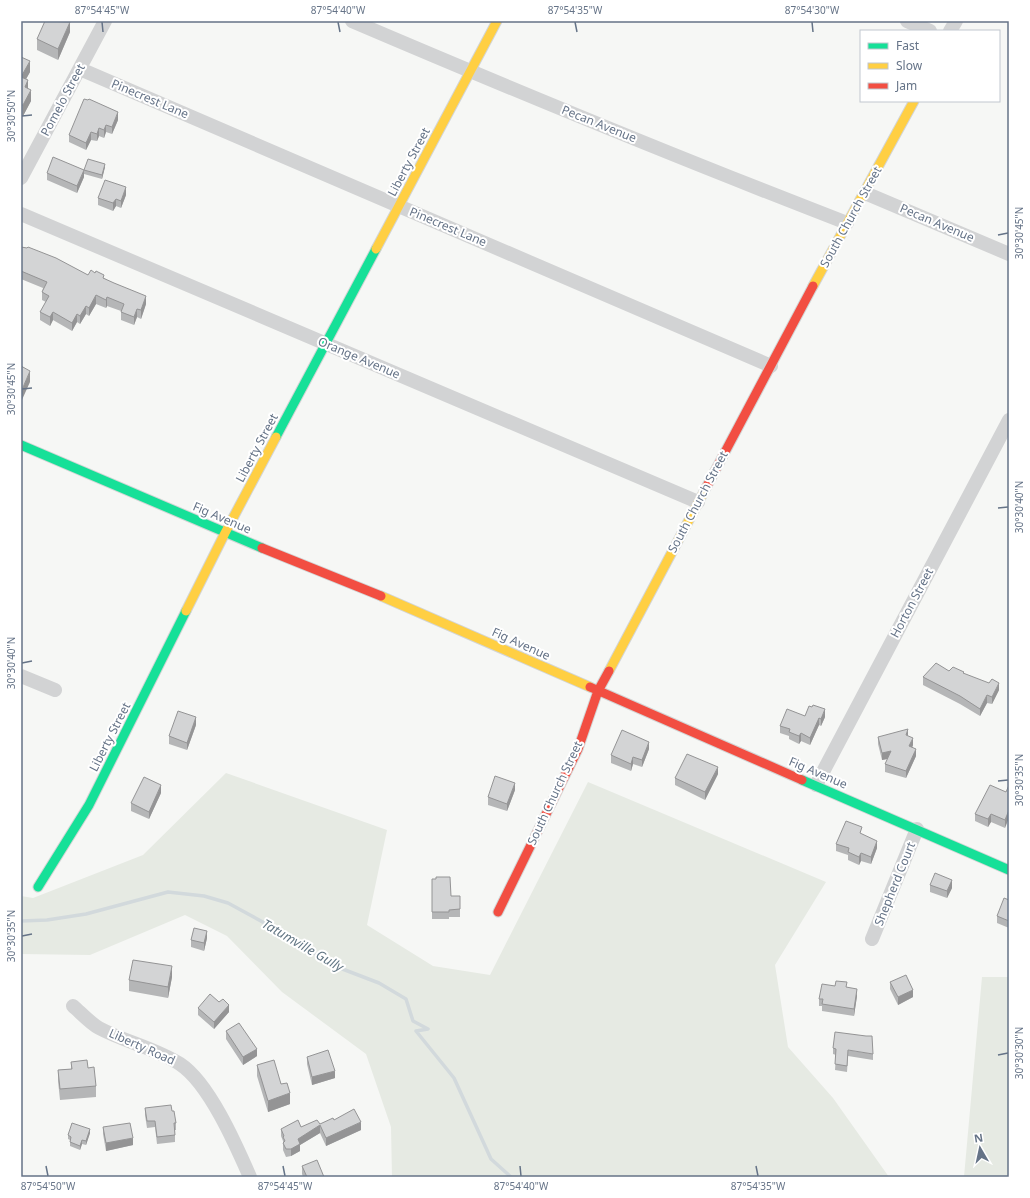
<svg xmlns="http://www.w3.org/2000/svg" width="1030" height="1198" font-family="'Noto Sans',sans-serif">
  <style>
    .green { fill: #e6eae3 }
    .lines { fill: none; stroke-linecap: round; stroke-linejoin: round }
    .stream { stroke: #d2d9dc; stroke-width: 3.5 }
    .fast-casing { stroke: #d3d5d5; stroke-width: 11 }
    .slow-casing { stroke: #d3d5d5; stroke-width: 11 }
    .jam-casing { stroke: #d3d5d5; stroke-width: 11 }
    .street { stroke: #d2d3d4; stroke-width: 14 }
    .fast { stroke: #16e098; stroke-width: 9 }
    .slow { stroke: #ffcf43; stroke-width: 9 }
    .jam { stroke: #f24e42; stroke-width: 9 }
    .wall { fill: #b5b6b7 }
    .shaded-wall { fill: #949495 }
    .building { fill: #d3d4d5; stroke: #949495 }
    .ticks { fill: none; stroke: #657387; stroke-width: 1.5 }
    .labels { text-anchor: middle; stroke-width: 4; stroke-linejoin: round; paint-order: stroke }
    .street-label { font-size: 12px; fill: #657387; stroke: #fff }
    .water-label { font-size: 13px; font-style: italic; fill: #617583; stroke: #fff }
    .neatline { fill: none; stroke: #657387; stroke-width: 1.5 }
    .ticks-label { font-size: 10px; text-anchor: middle; fill: #657387 }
  </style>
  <rect width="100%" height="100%" fill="#f6f7f5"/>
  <!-- green -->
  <path class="green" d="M226,773l161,57 -20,95 66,41 57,9 98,-193 238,100 -51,83 13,82 45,51 56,79h-497l-1,-50 -25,-73 -84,-62 -55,-56 -42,-21 -95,40 -69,-1v-58l12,2 110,-43z
    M982,977h27v200h-45z"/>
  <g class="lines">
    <!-- stream -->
    <path class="stream" d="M21,921l26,-1 39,-6 82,-22 36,4 24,7 64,35 40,27 47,18 27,16 7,22 15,8 -12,2 38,47 37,81 20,18"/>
    <!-- fast casing -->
    <g class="fast-casing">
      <path id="fast" d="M276,437l100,-188
        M21,445l241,103
        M802,780l207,90
        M38,887l51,-82 97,-194"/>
    </g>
    <!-- slow casing -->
    <g class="slow-casing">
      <path id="slow" d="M376,249l121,-228
        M813,286l101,-185
        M381,596l209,91
        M186,611l39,-78 51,-96
        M609,671l98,-185"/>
    </g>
    <!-- jam casing -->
    <g class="jam-casing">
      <path id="jam" d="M707,486l106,-200
        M262,548l119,48
        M590,687l212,93
        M498,912l80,-163 20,-58 11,-20"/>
    </g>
    <!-- street -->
    <path class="street" d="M352,21c164,70 329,138 495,202
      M907,21l23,10
      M950,31l6,-10
      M80,69l691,297
      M21,178l84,-157
      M865,193l144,61
      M21,214l677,288
      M21,676l34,14
      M816,785l193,-365
      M872,939l45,-110
      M73,1006c8,7 17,17 26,22 26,14 56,20 81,36 29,19 56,81 70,113"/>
    <!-- fast -->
    <use href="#fast" class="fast"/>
    <!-- slow -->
    <use href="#slow" class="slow"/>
    <!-- jam -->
    <use href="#jam" class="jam"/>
  </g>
  <!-- wall -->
  <path class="wall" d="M70,32l-12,28 -21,-10v-11z
    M21,57l9,15 -4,7 5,22 -8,15h-2z
    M118,120l-6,14 -6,-2 -2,6 -5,-2 -2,5 -6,-1 -5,10 -17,-8v-7z
    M105,167l-3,12 -18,-5v-4z
    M47,173l37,4 -7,16 -30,-13z
    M126,195l-5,13 -5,-2 -3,5 -15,-6v-7z
    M21,247l67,28 16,3 42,26 -5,15 -4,-2 -3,8 -13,-5v-9l-14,-5 -1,2 -10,-4 -7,12 -3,-2 -6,10 -3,-2 -5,9 -19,-11 -3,6 -10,-6v-8l6,-10 -4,-2v-8l1,-4 -22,-9z
    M949,671l15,3 35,16 -7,14 -5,-1 -7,13 -20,-12 -37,-19v-8z
    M805,716l20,1 -4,9 -2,-1 -9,20 -9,-4 -2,3 -10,-5v-3l-9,-3v-7z
    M196,725l-9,25 -18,-6v-8z
    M908,736l5,9 -1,3 4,8 -10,22 -21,-6v-8l3,-5 -6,1 -4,-16v-7z
    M649,749l-7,18 -9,-3 -2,7 -20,-8v-8z
    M718,774l-13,26 -30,-15v-7z
    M515,790l-8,21 -19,-6v-8z
    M1006,792l-1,36 -14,-6 -3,5 -13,-6v-7z
    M161,793l-12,26 -18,-8v-8z
    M862,834l15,14 -6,16 -10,-3 -2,4 -11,-5v-5l-12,-4v-7z
    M432,879l19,17 9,13v8h-11v2h-17z
    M930,885l22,3 -5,10 -17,-6z
    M1009,900v28l-12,-5v-7z
    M207,938l-3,13 -13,-4v-7z
    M172,977l-4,21 -39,-7v-11z
    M890,982l23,15 -15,8 -8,-16z
    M847,987l10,9 -3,20 -32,-5v-5h-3v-7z
    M198,1008l31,4 -15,17 -16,-14z
    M226,1031l31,25 -14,9 -17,-26z
    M833,1048l40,6v6l-25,-4 -1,16 -12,-2 1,-15 -3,-1z
    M307,1057l28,21 -23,7 -5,-21z
    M71,1062l17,6 8,18v11l-36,3 -2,-19v-11l13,-1z
    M257,1065l24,19 9,20 -22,8 -11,-36z
    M145,1108l27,3 4,12v7h-1v12l-18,2 -2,-17 -8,1 -2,-13z
    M334,1120l27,10 -35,16 -6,-13 -20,12v6l-9,5 -5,1 -3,-7v-9l-2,-5v-7l20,-2 19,-3z
    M103,1127l30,18 -27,6 -3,-17z
    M90,1133l-4,12 -4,-1 -2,6 -10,-4v-6l-2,-1v-4z
    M302,1166l22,11h-21l-1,-3z"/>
  <!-- shaded-wall -->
  <path class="shaded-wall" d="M70,22v10l-12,28v-11z
    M30,61v11l-9,16v-11z
    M28,80v11l-3,-4z
    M31,90v11l-8,15v-11z
    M118,112v8l-6,14v-7z
    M106,125v7l-2,6v-8z
    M99,128v8l-2,5v-7z
    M91,132v8l-5,10v-7z
    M105,164v3l-3,12v-4z
    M84,170v7l-7,16v-7z
    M126,187v8l-5,13v-7z
    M116,199v7l-3,5v-8z
    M96,295v9l-7,12v-8z
    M146,296v8l-5,15v-9z
    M107,297v9l-1,2v-8z
    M86,306v8l-6,10v-8z
    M137,309v8l-3,8v-8z
    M53,312v8l-3,6v-9z
    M77,314v8l-5,9v-8z
    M22,324v6l-1,4v-7z
    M30,371v11l-9,20v-10z
    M999,683v7l-7,14v-7z
    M987,695v8l-7,13v-7z
    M825,709v8l-4,9v-7z
    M196,717v8l-9,25v-7z
    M819,718v7l-9,20v-7z
    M908,729v7l-2,-1z
    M801,733v8l-2,3v-8z
    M913,738v7l-4,9v-8z
    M649,742v7l-7,18v-7z
    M916,749v7l-10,22v-7z
    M891,751v7l-9,2v-7z
    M633,757v7l-2,7v-7z
    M718,767v7l-13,26v-8z
    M515,783v7l-8,21v-7z
    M161,785v8l-12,26v-7z
    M1009,810v8l-4,10v-8z
    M991,814v8l-3,5v-8z
    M877,841v7l-6,16v-7z
    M861,853v8l-2,4v-8z
    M952,880v8l-5,10v-7z
    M207,931v7l-3,13v-8z
    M172,966v11l-4,21v-11z
    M857,989v7l-3,20v-7z
    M913,990v7l-15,8v-8z
    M229,1005v7l-15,17v-7z
    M257,1049v7l-14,9v-8z
    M335,1071v7l-23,7v-8z
    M290,1093v11l-22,8v-11z
    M361,1122v8l-35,16v-8z
    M320,1125v8l-20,12v6l-9,5v-7l7,-10z
    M90,1129v4l-4,12v-4z
    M133,1138v7l-27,6v-8z
    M82,1140v4l-2,6v-4z"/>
  <!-- building -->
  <path class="building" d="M45,21l25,1 -12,27 -21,-10z
    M21,57l9,4 -9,16 7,3 -3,7 6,3 -8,15h-2z
    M84,99l4,1 1,-1 29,13 -6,15 -6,-2 -2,5 -5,-2 -2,6 -6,-2 -5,11 -17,-8z
    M53,157l31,13 -7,16 -30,-13z
    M88,159l17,5 -3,11 -18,-5z
    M105,180l21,7 -5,14 -5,-2 -3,4 -15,-5z
    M21,247l6,1 1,-1 28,11 32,17 3,-5 4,3 1,-2 8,4 -1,3 11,5 32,13 -5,14 -4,-1 -3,8 -13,-5 3,-8 -17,-7 -1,3 -10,-5 -7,13 -3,-2 -6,10 -3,-2 -5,9 -19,-11 -3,5 -10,-5 9,-16 -7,-4 5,-10 -26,-11z
    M21,366l9,5 -9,21z
    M936,663l13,8 4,-4 11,5 -1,1 26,10 3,-4 7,4 -7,14 -5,-2 -7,14 -20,-13 -37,-19z
    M813,705l12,4 -4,10 -2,-1 -9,20 -9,-5 -2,3 -10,-4 1,-3 -10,-3 7,-17 18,7 4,-10 3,1z
    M178,711l18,6 -9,26 -18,-7z
    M908,729l-2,6 7,3 -4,8 7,3 -10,22 -21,-7 6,-13 -9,2 -4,-16z
    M622,730l27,12 -7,18 -9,-3 -2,7 -20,-9z
    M687,754l31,13 -13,25 -30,-14z
    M495,776l20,7 -8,21 -19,-7z
    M144,777l17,8 -12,27 -18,-9z
    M990,785l16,7 3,-7v25l-4,10 -14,-6 -3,5 -13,-5z
    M846,821l16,6 -2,6 17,8 -6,16 -10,-4 -2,4 -11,-5 1,-4 -13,-4z
    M935,873l17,7 -5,11 -17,-6z
    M436,877h14l1,19h9v13l-11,1v2h-17v-33h4z
    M1004,898l5,2v21l-12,-5z
    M194,928l13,3 -3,12 -13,-3z
    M133,960l39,6 -4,21 -39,-7z
    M906,975l7,15 -15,7 -8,-15z
    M836,981l11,1 -1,5 11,2 -3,20 -32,-5 1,-5h-4l3,-15 13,2z
    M210,994l9,8 4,-3 6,6 -15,17 -16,-14z
    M239,1023l18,26 -14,8 -17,-26z
    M835,1032l31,4h6l1,18 -25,-4 -1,16 -12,-2 1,-15 -3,-1z
    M328,1050l7,21 -23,6 -5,-20z
    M87,1060l1,8 6,-1 2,19 -36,3 -2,-19 14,-1 -1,-7z
    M274,1060l7,24 6,-1 3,10 -22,8 -11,-36z
    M171,1105l1,6h2l2,12h-2l1,12 -18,2 -2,-16h-8l-2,-13z
    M354,1109l7,13 -35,16 -6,-13 -22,14 2,5 -9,5h-5l-3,-6 2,-2 -2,-4 1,-1 -3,-7 17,-9 3,7 16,-7 3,4 13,-6 1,2z
    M72,1123l18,6 -4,12 -4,-1 -2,6 -10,-4 1,-5 -3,-2z
    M130,1123l3,15 -27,5 -3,-16z
    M317,1160l7,17h-17l-5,-11z"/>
  <!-- ticks -->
  <path class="ticks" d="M102,22l1,10M338,22l2,10M575,22l2,10M812,22l1,10M22,116l10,-1M998,235l10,-2M22,389l10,-1M998,508l10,-1M22,663l10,-2M998,781l10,-1M22,936l10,-2M998,1055l10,-2M46,1166l2,10M283,1166l2,10M520,1166l1,10M756,1166l2,10"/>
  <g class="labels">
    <!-- street labels -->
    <g class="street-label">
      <text transform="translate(150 99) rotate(23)" y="4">Pinecrest Lane</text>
      <text transform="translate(63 100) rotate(-62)" y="4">Pomelo Street</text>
      <text transform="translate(599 124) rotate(22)" y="4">Pecan Avenue</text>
      <text transform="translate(409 162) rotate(-62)" y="4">Liberty Street</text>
      <text transform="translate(851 217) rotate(-61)" y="4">South Church Street</text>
      <text transform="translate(937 223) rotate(23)" y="4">Pecan Avenue</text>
      <text transform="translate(448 227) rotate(23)" y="4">Pinecrest Lane</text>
      <text transform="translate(359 358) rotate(23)" y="4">Orange Avenue</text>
      <text transform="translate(257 448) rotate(-62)" y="4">Liberty Street</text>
      <text transform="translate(698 502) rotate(-62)" y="4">South Church Street</text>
      <text transform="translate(222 518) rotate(23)" y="4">Fig Avenue</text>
      <text transform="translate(912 603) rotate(-62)" y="4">Horton Street</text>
      <text transform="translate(521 644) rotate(24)" y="4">Fig Avenue</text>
      <text transform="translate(110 737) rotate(-63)" y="4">Liberty Street</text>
      <text transform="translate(818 773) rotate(23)" y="4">Fig Avenue</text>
      <text transform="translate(555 793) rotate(-65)" y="4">South Church Street</text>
      <text transform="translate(895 884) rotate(-68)" y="4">Shepherd Court</text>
      <text transform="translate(142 1047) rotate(24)" y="4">Liberty Road</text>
    </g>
    <!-- water labels -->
    <g class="water-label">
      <text transform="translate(303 945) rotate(30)" y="5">Tatumville Gully</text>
    </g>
  </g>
  <!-- border -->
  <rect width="1030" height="1198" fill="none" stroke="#ffffff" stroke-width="44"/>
  <!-- legend -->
  <rect x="860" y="30" width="140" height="72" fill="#ffffff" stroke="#c1c7cf"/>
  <rect x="868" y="43" width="20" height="6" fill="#16e098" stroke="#c1c7cf"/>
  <text x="896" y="50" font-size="12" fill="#657387">Fast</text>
  <rect x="868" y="63" width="20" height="6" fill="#ffcf43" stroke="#c1c7cf"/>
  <text x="896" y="70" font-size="12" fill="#657387">Slow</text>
  <rect x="868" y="83" width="20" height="6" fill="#f24e42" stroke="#c1c7cf"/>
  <text x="896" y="90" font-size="12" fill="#657387">Jam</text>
  <!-- north arrow -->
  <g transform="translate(980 1148) rotate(351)" stroke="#ffffff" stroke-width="3" paint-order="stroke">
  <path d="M0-3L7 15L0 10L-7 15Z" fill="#657387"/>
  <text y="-6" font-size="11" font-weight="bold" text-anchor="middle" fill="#657387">N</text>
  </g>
  <rect x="22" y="22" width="986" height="1154" class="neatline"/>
  <g class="ticks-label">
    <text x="102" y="14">87°54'45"W</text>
    <text x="338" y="14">87°54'40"W</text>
    <text x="575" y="14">87°54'35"W</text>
    <text x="812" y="14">87°54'30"W</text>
    <text transform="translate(11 116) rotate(-90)" y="4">30°30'50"N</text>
    <text transform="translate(1019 233) rotate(-90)" y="4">30°30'45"N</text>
    <text transform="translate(11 389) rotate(-90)" y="4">30°30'45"N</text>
    <text transform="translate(1019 507) rotate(-90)" y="4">30°30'40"N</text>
    <text transform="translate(11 663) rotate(-90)" y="4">30°30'40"N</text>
    <text transform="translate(1019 780) rotate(-90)" y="4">30°30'35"N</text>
    <text transform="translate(11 936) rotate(-90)" y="4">30°30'35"N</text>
    <text transform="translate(1019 1053) rotate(-90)" y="4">30°30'30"N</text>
    <text x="48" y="1190">87°54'50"W</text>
    <text x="285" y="1190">87°54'45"W</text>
    <text x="521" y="1190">87°54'40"W</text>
    <text x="758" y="1190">87°54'35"W</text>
  </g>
</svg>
